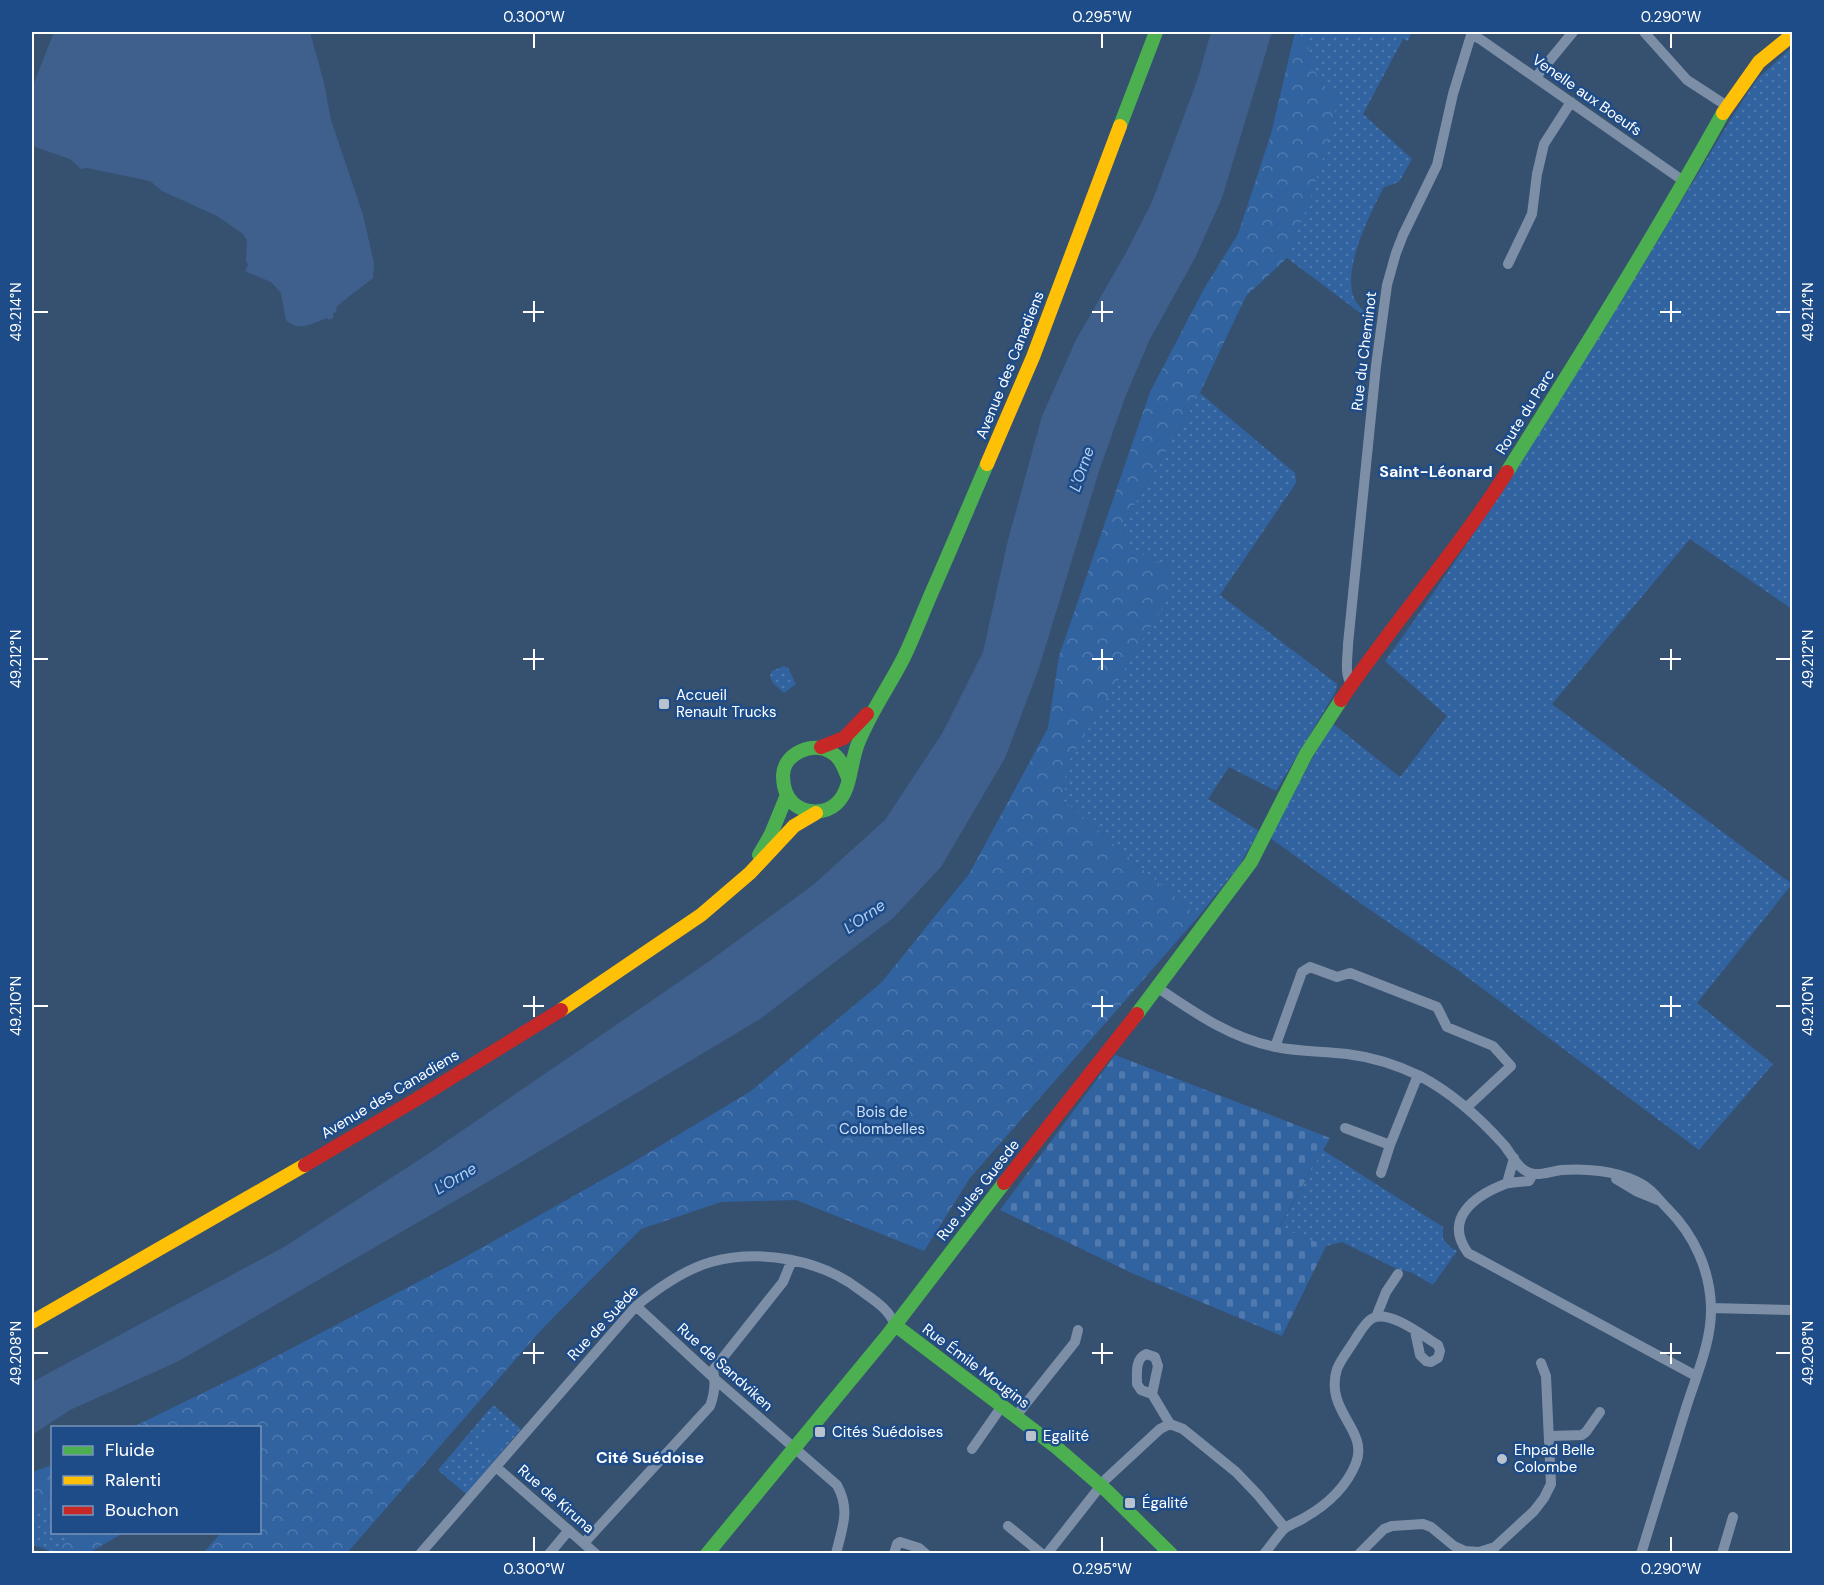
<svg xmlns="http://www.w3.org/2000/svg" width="1824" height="1585" font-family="'DM Sans',sans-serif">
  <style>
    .grass { fill: url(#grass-dots) }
    .forest { fill: url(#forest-crowns) }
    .cemetery { fill: url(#cemetery-stones) }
    .park { fill: #3163a0 }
    .water { fill: #3f608c }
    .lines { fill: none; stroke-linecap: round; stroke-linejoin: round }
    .street { stroke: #7d8fa6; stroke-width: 10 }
    .fast { stroke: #4caf50; stroke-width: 14 }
    .slow { stroke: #ffc107; stroke-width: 14 }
    .jam { stroke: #c62828; stroke-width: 14 }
    .ticks { fill: none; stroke: #fff; stroke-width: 2 }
    .poi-dot { fill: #b9c2cd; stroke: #1d4c89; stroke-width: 2 }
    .labels { text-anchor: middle; stroke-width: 5; stroke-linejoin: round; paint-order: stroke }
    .street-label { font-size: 15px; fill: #fff; stroke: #1d4c89 }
    .poi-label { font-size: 15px; fill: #fff; stroke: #1d4c89; text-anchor: start }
    .park-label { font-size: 15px; fill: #cce0f9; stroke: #1d4c89 }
    .water-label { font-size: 16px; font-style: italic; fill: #b3d0f3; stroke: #1d4c89 }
    .neighbourhood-label { font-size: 16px; font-weight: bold; fill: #fff; stroke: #1d4c89 }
    .neatline { fill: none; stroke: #fff; stroke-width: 2 }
    .ticks-label { font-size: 15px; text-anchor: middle; fill: #fff }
  </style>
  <defs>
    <pattern id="grass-dots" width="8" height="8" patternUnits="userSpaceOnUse" patternTransform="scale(1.5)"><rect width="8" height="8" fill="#3163a0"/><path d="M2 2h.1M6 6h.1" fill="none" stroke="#507aae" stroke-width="1.8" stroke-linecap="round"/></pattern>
    <pattern id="forest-crowns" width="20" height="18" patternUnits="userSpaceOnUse" patternTransform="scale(1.5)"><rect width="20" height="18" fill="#3163a0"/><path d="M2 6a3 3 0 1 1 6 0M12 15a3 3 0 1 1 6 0" fill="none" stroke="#507aae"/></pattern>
    <pattern id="cemetery-stones" width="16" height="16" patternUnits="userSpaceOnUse" patternTransform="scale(1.5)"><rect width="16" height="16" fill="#3163a0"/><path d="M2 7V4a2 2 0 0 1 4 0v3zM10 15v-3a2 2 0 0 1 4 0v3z" fill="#507aae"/></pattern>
  </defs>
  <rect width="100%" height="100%" fill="#365070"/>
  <!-- grass -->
  <path class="grass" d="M1308,32h104l-4,9 -5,-2 -40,75 49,45 -13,23 -15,5c-14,27 -42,81 -30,111 3,6 10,13 14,19l-1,1 -80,-60c21,-54 41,-107 51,-164 -5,-3 -13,-6 -17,-10 -8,-8 -15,-41 -13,-52z
    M1792,47v562l-102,-70 -138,165 240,180 -95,119 76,61 -74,86 -240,-179 -96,-66 -94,-68 63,-114 68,54 47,-61 -62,-55c127,-174 236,-360 347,-544l26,-39z
    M1200,393l95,80 1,10 -76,112 117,89 -1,7 -60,100 -47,-24 -21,32 51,32 -20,35 -41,51 -134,-116 1,-35 42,-70 62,-130 -37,-16 -10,-24z
    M784,666l4,2 8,16 -12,9 -11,-10 -3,-7 2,-5z
    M1323,1150l120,77v12l7,8 7,4 -24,34 -20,-12 -18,-5 -53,-26 -16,4 -47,-18z
    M493,1405l28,24 -55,65 -28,-24z
    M52,1495v37l25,1 -17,13 -1,7c-10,0 -16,-7 -27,-7v-38z"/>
  <!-- forest -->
  <path class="forest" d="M1295,32h13c-2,17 6,36 12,51l18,11 -5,31 -23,75 -23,58 -41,38 -46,97 -78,133 10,24 37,16 4,24 -107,176 -2,35 134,116 -228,261 -46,73 -128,-51 -75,2 -80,27 -99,100 -195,224h-144l18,-20 39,-1v-104l-127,-1 119,-58 208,-109 165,-93 126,-76 130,-108 88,-109 79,-146 11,-72 91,-264 55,-105 33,-53 33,-100z
    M52,1465v30l-20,13v-36z
    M77,1532h46v1l-34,20h-30v-7z"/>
  <!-- cemetery -->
  <path class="cemetery" d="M1115,1055l215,83 -51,89 47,19 -44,90 -148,-62 -134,-64z"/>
  <!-- park -->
  <path class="park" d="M496,1425l15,12 -16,19 -15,-12z"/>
  <!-- water -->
  <path class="water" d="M54,32h256l14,51 7,37 32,95 11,48 -1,15 -36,28 -1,6 -3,2v4l-4,2 -2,-2c-15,5 -27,15 -41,2l-5,-27 -10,-11 -26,-11 3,-6 -2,-5 1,-20 -4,-6 -26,-18 -55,-25 -12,-10 -63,-13 -6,1 -11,-10 -38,-13v-58z
    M1211,32h61l-50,166 -27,60 -45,81 -24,56 -27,76 -60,197 -34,90 -64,109 -48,51 -133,101 -257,154 -326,189 -107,48 -38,25v-53l252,-135 141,-91 286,-196 102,-75 72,-65 58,-88 40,-80 25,-112 34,-124 34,-76 51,-89 25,-49 46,-124z"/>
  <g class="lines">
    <!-- street -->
    <path class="street" d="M1644,32l43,48 40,26
      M1471,35l9,4 205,143
      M1536,77l37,-45
      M1508,264l24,-50 5,-40 7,-30 27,-42
      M1351,684c-7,-11 -3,-28 -3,-40l28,-278 11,-81 9,-32 7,-18 34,-70 16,-71 19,-62
      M1158,988c37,25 74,51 118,59 24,5 48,4 71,7 25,3 50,11 73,22 32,17 60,42 84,69 9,11 14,26 30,29 9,1 18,-3 28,-4 24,-2 52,1 74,11 14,6 22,18 32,28 26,26 42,61 43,98 1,34 -15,69 -25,101 -15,49 -30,97 -45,146
      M1275,1047l27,-75 8,-5 27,10 13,-4 87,34 10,20 46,19 18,20 -44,41
      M1345,1128l45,17
      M1381,1173l9,-28 28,-70
      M1533,1174l-4,7c-8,1 -17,1 -24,3 -31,12 -62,35 -37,69l228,123
      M1616,1179l20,12 22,9
      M1507,1183l7,-25
      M636,1306l80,74 121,105c14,26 5,42 -1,69
      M1711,1308l81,2
      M1376,1317l10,-25 12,-18
      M1152,1394l6,-28 -3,-9 -9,-3c-11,5 -9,19 -9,30l4,6 11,4 18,30 13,5 53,43 22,23 27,33
      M1016,1416l59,-74 3,-12
      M1550,1436l32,-1 4,-3 14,-20
      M972,1449l30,-43
      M496,1467l100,87
      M1008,1526l34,28
      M584,1543l126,-137c5,-13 6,-23 3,-36l70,-88 9,-22
      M420,1554l216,-248c22,-18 47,-36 75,-44 49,-13 109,-3 149,28 15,11 28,18 35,35
      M549,1554l20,-24
      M894,1554l3,-10 3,-2 19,6 7,6
      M1047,1554l59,-75 54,-50 10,-5
      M1264,1554c7,-8 13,-18 20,-25 6,-5 14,-7 20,-11 23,-13 42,-30 52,-55 13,-34 -32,-51 -19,-94 4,-10 13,-21 19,-31 4,-6 10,-17 17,-20 18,-8 50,18 65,27l2,6 -2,7 -7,4 -5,-1 -6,-6 -5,-24
      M1359,1554l25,-25 8,-3 31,-2 8,3 23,19 11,5 14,1 16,-5 39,-36 10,-13 7,-14 -5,-108 -5,-13
      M1722,1554l11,-37"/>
    <!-- fast -->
    <path class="fast" d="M1120,126l36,-94
      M1507,472c74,-118 148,-237 216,-359
      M848,778c-4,-10 -7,-20 -17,-26 -18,-11 -47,1 -48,23 0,11 3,22 11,29 12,10 31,10 42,0 16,-13 14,-44 23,-63 12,-30 31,-56 45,-84 10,-21 18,-42 27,-63 19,-43 37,-86 56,-130
      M759,855l12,-21 16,-39
      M1137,1014l114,-152 55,-108 35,-54
      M895,1325l161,122 51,44 64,63
      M707,1554l179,-217 118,-154"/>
    <!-- slow -->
    <path class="slow" d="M1723,113l36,-51 33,-27
      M987,464l46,-107 87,-231
      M561,1010l140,-95 49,-42 44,-47 22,-13
      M32,1322l273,-157"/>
    <!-- jam -->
    <path class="jam" d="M1341,700c53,-78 116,-149 166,-228
      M821,747l23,-9 23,-24
      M305,1165l112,-66 144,-89
      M1004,1183l133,-169"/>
  </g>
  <!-- ticks -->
  <path class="ticks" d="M534,33v15M1102,33v15M1671,33v15M534,301v21M1102,301v21M1671,301v21M33,312h15M523,312h21M1092,312h21M1660,312h21M1776,312h15M534,649v21M1102,649v21M1671,649v21M33,659h15M523,659h21M1092,659h21M1660,659h21M1776,659h15M534,996v21M1102,996v21M1671,996v21M33,1006h15M523,1006h21M1092,1006h21M1660,1006h21M1776,1006h15M534,1343v21M1102,1343v21M1671,1343v21M33,1353h15M523,1353h21M1092,1353h21M1660,1353h21M1776,1353h15M534,1537v15M1102,1537v15M1671,1537v15"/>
  <!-- markers -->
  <g class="poi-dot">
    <rect x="658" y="698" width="12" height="12" rx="3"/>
    <rect x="814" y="1426" width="12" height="12" rx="3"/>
    <rect x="1025" y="1430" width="12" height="12" rx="3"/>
    <circle cx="1502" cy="1459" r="6"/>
    <rect x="1124" y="1497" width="12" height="12" rx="3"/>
  </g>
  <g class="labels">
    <!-- street labels -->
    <g class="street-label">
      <text transform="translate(1587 95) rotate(35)" y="5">Venelle aux Boeufs</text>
      <text transform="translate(1364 351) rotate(-83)" y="5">Rue du Cheminot</text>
      <text transform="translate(1010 365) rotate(-68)" y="5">Avenue des Canadiens</text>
      <text transform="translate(1525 412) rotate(-58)" y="5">Route du Parc</text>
      <text transform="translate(390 1094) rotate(-31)" y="5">Avenue des Canadiens</text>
      <text transform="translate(978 1190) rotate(-52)" y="5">Rue Jules Guesde</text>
      <text transform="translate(603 1323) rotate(-47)" y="5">Rue de Suède</text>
      <text transform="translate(976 1366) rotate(37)" y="5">Rue Émile Mougins</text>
      <text transform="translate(725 1367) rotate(42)" y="5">Rue de Sandviken</text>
      <text transform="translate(556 1499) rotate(41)" y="5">Rue de Kiruna</text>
    </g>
    <!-- poi labels -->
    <g class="poi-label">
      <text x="676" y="700">Accueil<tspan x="676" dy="17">Renault Trucks</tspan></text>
      <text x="832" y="1437">Cités Suédoises</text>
      <text x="1043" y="1441">Egalité</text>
      <text x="1514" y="1455">Ehpad Belle<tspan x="1514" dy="17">Colombe</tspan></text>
      <text x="1142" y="1508">Égalité</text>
    </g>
    <!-- park labels -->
    <g class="park-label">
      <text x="882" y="1117">Bois de<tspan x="882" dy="17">Colombelles</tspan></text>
    </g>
    <!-- water labels -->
    <g class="water-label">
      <text transform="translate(1081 469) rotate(-71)" y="6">L'Orne</text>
      <text transform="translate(864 916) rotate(-35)" y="6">L'Orne</text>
      <text transform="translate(455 1178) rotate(-31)" y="6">L'Orne</text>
    </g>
    <!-- neighbourhood labels -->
    <g class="neighbourhood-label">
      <text x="1436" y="477">Saint-Léonard</text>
      <text x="650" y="1463">Cité Suédoise</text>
    </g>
  </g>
  <!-- border -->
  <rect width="1824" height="1585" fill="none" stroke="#1d4c89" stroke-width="66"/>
  <!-- legend -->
  <rect x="51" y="1426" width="210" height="108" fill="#1d4c89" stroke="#7794b8" stroke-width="1.5"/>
  <rect x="63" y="1446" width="30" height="9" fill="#4caf50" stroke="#7794b8" stroke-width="1.5"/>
  <text x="105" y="1456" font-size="18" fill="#ffffff">Fluide</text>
  <rect x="63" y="1476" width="30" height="9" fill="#ffc107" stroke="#7794b8" stroke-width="1.5"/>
  <text x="105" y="1486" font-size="18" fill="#ffffff">Ralenti</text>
  <rect x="63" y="1506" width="30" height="9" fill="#c62828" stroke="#7794b8" stroke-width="1.5"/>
  <text x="105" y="1516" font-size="18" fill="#ffffff">Bouchon</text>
  <rect x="33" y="33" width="1758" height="1519" class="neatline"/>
  <g class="ticks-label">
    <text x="534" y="22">0.300°W</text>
    <text x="1102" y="22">0.295°W</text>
    <text x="1671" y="22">0.290°W</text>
    <text transform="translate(16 312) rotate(-90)" y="5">49.214°N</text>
    <text transform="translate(1808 312) rotate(-90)" y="5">49.214°N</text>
    <text transform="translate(16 659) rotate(-90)" y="5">49.212°N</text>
    <text transform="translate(1808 659) rotate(-90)" y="5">49.212°N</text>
    <text transform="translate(16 1006) rotate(-90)" y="5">49.210°N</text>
    <text transform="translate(1808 1006) rotate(-90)" y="5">49.210°N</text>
    <text transform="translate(16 1353) rotate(-90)" y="5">49.208°N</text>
    <text transform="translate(1808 1353) rotate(-90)" y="5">49.208°N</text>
    <text x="534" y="1574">0.300°W</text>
    <text x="1102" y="1574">0.295°W</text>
    <text x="1671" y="1574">0.290°W</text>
  </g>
</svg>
